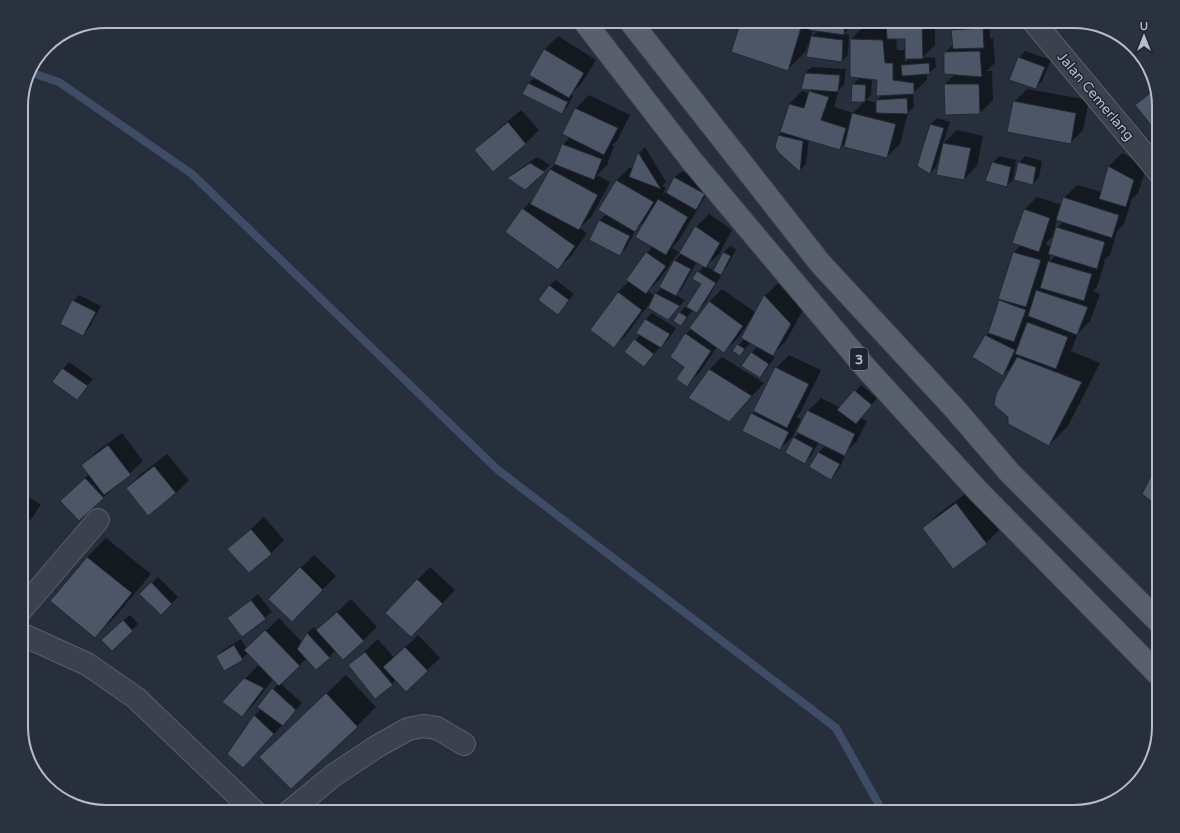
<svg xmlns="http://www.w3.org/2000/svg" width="1180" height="833" font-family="'Varela Round',sans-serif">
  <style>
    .shadow { fill: #0007; fill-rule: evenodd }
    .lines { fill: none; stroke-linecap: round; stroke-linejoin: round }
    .stream { stroke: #3e4c65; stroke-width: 8 }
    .building { fill: #4d5666; stroke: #212835 }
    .minor-casing { stroke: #585f6b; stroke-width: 24 }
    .tertiary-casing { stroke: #585f6b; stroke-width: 24 }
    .primary-casing { stroke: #444a56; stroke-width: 24 }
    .minor { stroke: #3b414d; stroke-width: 22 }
    .tertiary { stroke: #3b414d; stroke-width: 22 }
    .primary { stroke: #59606d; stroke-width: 22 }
    .labels { text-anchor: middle; stroke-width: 3; stroke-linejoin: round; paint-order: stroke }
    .shield { fill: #1f2633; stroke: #898f9b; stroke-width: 1 }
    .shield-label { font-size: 13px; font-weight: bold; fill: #b7bcc8 }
    .street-label { font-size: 14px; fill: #b7bcc8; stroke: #1f2633 }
    .rim { fill: none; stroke: #b7bcc8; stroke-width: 2 }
  </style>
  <rect width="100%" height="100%" fill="#272f3d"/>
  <!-- shadow -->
  <path class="shadow" d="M742,21h102l-1,8h2l1,-8h4v7l-6,5 5,1 -1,21 -6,6 -34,-17 -2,7 -19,19zM813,30l5,1 -8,7z
    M887,21h48v24l-13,13 13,-1 1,10 -7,6h-2v7l-14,13 1,14 -6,6 -8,31 -13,13 -41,-15 -7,7 -30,-10 -3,25 -6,6 -24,-23 3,-12 4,-3 6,-28 13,-13 7,2 3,-4 -7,-16 7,-6 34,2 -2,16 -5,5 -5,17 19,6 12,-12h-13l1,-16 7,-8 -9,-38 13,-13 24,1zM896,38h10v12h-9zM905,58h5l-5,4zM872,78l6,1 4,16 -5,5v3l-11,-3 5,-5z
    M939,21h31l-2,2 21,-1 1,17 3,-1 2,25 -9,8h6l1,29 -13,13 -34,1 -1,-30 10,-10 -10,-22 9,-8 -2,-14 5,-5z
    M558,36l38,24 -15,24 -10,10 2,2 -5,10 -6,7 -39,-20 6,-10 6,-6 -5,-3 15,-25z
    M1025,51l26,9 -9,21 -7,7 -16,-30z
    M1027,89l62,11 -6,30 -13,13 -56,-41z
    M1155,89l4,16 -16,-6z
    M589,95l41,20 -13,26 -5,4 2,1 -7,19 -10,10 13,7 -18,34 -12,12 7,5 -16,23 -13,12 -35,-59 13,-13 14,-27 5,-4 8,-20 7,-8 -7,-3 13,-26z
    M521,110l18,20 -13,13 -33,27 -17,-20 13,-13z
    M937,118l13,4 -7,22 14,-14 26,6 -6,30 -13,13 -24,-25 -4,13 -6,6 1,-49z
    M645,147l21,35 -4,4 4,2 -4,8 7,-7 6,-12 7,-6 29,16 -32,53 -7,8 7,4 -6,8 1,1 -1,-1 -14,20 -11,11 6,5 8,-9 12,-26 8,-8 14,-26 13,-13 23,16 -13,24 -13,12 8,5 10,-19 6,-6 6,3 -9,18 -8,8 2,1 -18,30 -7,6 -3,-2 -12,15 -7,-4 6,-9 6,-6 1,1 15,-23 -9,-5 11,-13 -7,-4 -15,26 -6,7 9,5 -11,12 -23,-11 -24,33 -13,13 -23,-17 27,-38 11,-11 18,-28 6,-7 -8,-26 -9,10 -10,18 -6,6 -30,-15 10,-19 6,-6 -7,-4 18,-30 13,-13 3,2 6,-16z
    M1122,153l25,13 -9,27 -8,8 1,1 -7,22 -7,7 -7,24 -7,6h2l-8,26 -4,4 7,3 -10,27 -12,12 -7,18 29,12 -32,63 -19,19 -35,-81 -11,11 -17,-39 2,-3 12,-32 2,-2 -3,-1 15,-46 7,-7 3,-35 13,-13 25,8 2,-7 13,-13 25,7 7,-26zM1057,220l6,2 -6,6 -5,19 -7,-3 7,-7zM1051,254l5,1 -7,7z
    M999,156l17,4 -3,20 -7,6 -13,-23z
    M1025,156l17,5 -3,16 -6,7 -14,-21z
    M537,157l13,8 -25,23 -16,-10 6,-6z
    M21,250l5,4 -5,6z
    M556,280l18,14 -17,20 -8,-28z
    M778,283l25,27 -17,31 -14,14 3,2 -9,13 -6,7 -17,-11 9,-14 6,-6 -7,-4 -11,13 -6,-5 10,-11 8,-20h-1l-14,20 -13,13 -7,-5 -17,25 -13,13 -1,-19v-32l6,-6 17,-26 13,-13 34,24 9,-17z
    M79,295l22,11 -12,22 -6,7 -10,-34z
    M652,313l24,15 -9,13 -7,6 -16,19 -19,-14 15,-17 -2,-2 8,-14z
    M21,354l3,2 -3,5z
    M789,355l32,15 -21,43 -4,4 5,2 -8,17 -13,13 -28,-35 3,-3 21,-43z
    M722,357l42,26 -35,38 -20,-51z
    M69,362l24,17 -16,20 -14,-30z
    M861,385l16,13 -16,20 6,3 -10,20 -13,13 -6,-3 -1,2 8,4 -8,15 -6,6 -20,-11 8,-15 7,-7 -7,-3 -8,14 -7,7 -10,-25 6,-5 8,-22 13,-13 20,10z
    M122,433l21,28 -40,37 -42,3 28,-27 -6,-9 13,-13z
    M167,454l22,26 -13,13 -27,21 -22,-26 13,-13z
    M21,458l4,2 -4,7z
    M969,491l30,39 -13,13 -62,-15 13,-13z
    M21,492l20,13 -20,28z
    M264,517l20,23 -13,13 -42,-4z
    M106,538l45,36 -37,44 -19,19 -44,-36 36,-44z
    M314,555l22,21 -44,44 -22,-21z
    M430,567l25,23 -31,33 -38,-11z
    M158,577l20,20 -17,17 -20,-20z
    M258,594l14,18 -30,24 -13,-18z
    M351,599l26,28 -33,32 -8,-9 -7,7 -22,1 -27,25 22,20 -13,15 -34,36 -1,-38 7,-7 -2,-2 19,-23 -5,-5 -18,24 -13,13 3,-37 14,-15 -11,-11 -6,6 -17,10 -8,-13 6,-6 18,-11 6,10 32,-31 23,24 5,-9 7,-6 3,4z
    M130,615l8,9 -6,6 -23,3z
    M418,635l22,23 -13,12 -31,10 -4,4 -43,-18 29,-27 16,19z
    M346,675l30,32 -19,19 -77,12z"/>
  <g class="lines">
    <!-- stream -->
    <path class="stream" d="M29,72l30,10 133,92 306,296 338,258 47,84"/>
  </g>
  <!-- building -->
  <path class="building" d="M741,21h62l-15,50 -57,-19z
    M811,21h34l-1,14 -35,-5z
    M886,21h36l1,38h-18v-20h-18z
    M938,21h29v5h-30z
    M983,28l1,20 -31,1 -2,-19z
    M811,36l32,4 -1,22 -36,-5z
    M850,39l33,1 2,23h8v17l21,3v11l-38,2 1,-16 -27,-3z
    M544,49l40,24 -15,25 -40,-23z
    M980,51l2,26 -38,-3v-22z
    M1018,57l27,10 -9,22 -27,-9z
    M929,63l1,11 -28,2 -1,-11z
    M805,73l35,2 -2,17 -37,-3z
    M528,83l40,19 -6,12 -40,-20z
    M852,84l14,1 -1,17h-14z
    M944,84h35l1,30 -35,1z
    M809,91l20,6 -8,23 25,8 -6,22 -60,-18 9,-28 15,4z
    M1150,93l8,9 1,3v22l-4,3 -20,-25z
    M907,98l1,16 -32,-1v-13z
    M1013,101l63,12 -5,31 -64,-12z
    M575,108l43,20 -14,27 -42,-21z
    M852,113l44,11 -9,34 -43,-11z
    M508,122l18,22 -33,28 -19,-22z
    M930,124l14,4 -14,46 -13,-8z
    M778,135l25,6 -3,31 -21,-19 -4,-6z
    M943,143l28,5 -7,32 -28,-5z
    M562,144l40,15 -8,21 -40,-16z
    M638,152l23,37 -32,-12z
    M992,162l19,5 -4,20 -22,-6z
    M1018,162l18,5 -3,18 -19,-5z
    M530,163l15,9 -20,18 -18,-12z
    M1108,166l26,14 -8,27 -27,-8z
    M550,169l48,26 -19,35 -49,-26z
    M674,177l31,17 -9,16 -30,-17z
    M616,180l38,22 -19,30 -37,-22z
    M1063,197l56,18 -7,23 -56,-18z
    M658,199l30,18 -22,38 -31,-18z
    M522,208l53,38 -17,24 -53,-38z
    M1024,209l26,9 -11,34 -27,-9z
    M599,220l31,16 -10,20 -31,-16z
    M695,226l25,17 -14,25 -27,-15z
    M1056,227l49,15 -8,27 -49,-15z
    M646,252l20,14 -20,28 -20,-14z
    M723,252l8,4 -10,19 -8,-4z
    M1013,252l28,8 -15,47 -28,-8z
    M674,260l17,9 -15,27 -17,-9z
    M1048,261l44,13 -8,27 -44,-13z
    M697,271l19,12 -19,30 -11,-6 15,-23 -9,-5z
    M549,285l20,15 -11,15 -20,-15z
    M1036,290l52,17 -11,28 -49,-19z
    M618,292l24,18 -28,38 -24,-18z
    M655,293l25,13 -12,14 -20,-12z
    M764,295l27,29 -18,32 -32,-18z
    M72,300l24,12 -13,24 -23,-12z
    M999,300l27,10 -12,32 -26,-9z
    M709,301l34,25 -19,27 -35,-25z
    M679,312l8,5 -6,9 -8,-5z
    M645,319l25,15 -9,14 -25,-15z
    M1027,322l41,15 -12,32 -41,-15z
    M685,333l26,18 -24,36 -11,-8 8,-12 -14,-10z
    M985,335l30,15 -12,26 -31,-19z
    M634,339l20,15 -10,13 -20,-15z
    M737,344l8,5 -5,7 -8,-5z
    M751,352l18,12 -9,14 -19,-12z
    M1017,357l65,25 -33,64 -41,-22v-7l-14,-12 2,-11z
    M775,367l34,17 -22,44 -34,-17z
    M62,368l26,18 -11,14 -25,-18z
    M709,369l43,27 -23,26 -41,-24z
    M854,390l18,15 -16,19 -19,-14z
    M807,410l48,24 -10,22 -49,-24z
    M751,413l38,19 -9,18 -38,-19z
    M793,437l20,11 -8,16 -20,-11z
    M108,445l23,30 -27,20 -23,-30z
    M818,452l22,12 -9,16 -22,-13z
    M154,466l22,27 -28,23 -22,-28z
    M1155,468l4,3v36l-17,-13z
    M85,478l19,20 -25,23 -19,-20z
    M956,503l31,41 -34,25 -31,-41z
    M251,529l21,25 -23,19 -22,-24z
    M87,557l45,36 -37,45 -45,-37z
    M300,567l23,23 -31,32 -24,-23z
    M417,579l26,25 -32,33 -26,-24z
    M151,582l21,22 -11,11 -22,-21z
    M251,600l15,19 -24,18 -15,-19z
    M337,612l27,29 -21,19 -27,-30z
    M123,620l10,11 -21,20 -11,-11z
    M265,630l35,36 -21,20 -35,-36z
    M307,633l23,25 -14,12 -19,-21z
    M234,645l9,15 -19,11 -8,-15z
    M405,647l23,24 -22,21 -23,-25z
    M365,652l28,33 -18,14 -27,-34z
    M244,678l20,10 -22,29 -20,-15z
    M272,688l24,22 -13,16 -26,-19z
    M326,693l32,34 -67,62 -32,-32z
    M254,715l20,19 -31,34 -16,-14z"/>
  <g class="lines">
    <!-- minor casing -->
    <g class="minor-casing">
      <path id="minor" d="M1033,21l126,151
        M21,610l77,-90
        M289,812l45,-37 42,-28 32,-18 15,-3 14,2 27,16"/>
    </g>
    <!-- tertiary casing -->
    <g class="tertiary-casing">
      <path id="tertiary" d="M21,634l66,30 49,34 119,114"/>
    </g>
    <!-- primary casing -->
    <g class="primary-casing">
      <path id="primary" d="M584,21l108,140 173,206 113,124 181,184
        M630,21l190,242 135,146 54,63 150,150"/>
    </g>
    <!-- minor -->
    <use href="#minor" class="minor"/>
    <!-- tertiary -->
    <use href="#tertiary" class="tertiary"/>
    <!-- primary -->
    <use href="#primary" class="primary"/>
  </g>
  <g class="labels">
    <!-- shield labels -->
    <rect class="shield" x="850" y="348" width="18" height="22" rx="3"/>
    <g class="shield-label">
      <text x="859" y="364">3</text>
    </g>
    <!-- street labels -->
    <g class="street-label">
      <text transform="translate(1096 96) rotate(50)" y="5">Jalan Cemerlang</text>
    </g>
  </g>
  <!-- crop -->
  <path d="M0 0H1180V833H0ZM106 28H1074A78 78 0 0 1 1152 106V727A78 78 0 0 1 1074 805H106A78 78 0 0 1 28 727V106A78 78 0 0 1 106 28Z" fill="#2b323f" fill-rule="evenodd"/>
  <path class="rim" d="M106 28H1074A78 78 0 0 1 1152 106V727A78 78 0 0 1 1074 805H106A78 78 0 0 1 28 727V106A78 78 0 0 1 106 28Z"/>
  <!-- north arrow -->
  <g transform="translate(1144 36)" stroke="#1f2633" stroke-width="3" paint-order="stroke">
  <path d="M0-3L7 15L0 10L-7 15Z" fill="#b7bcc8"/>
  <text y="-6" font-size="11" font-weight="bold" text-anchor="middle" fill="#b7bcc8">U</text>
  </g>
</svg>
